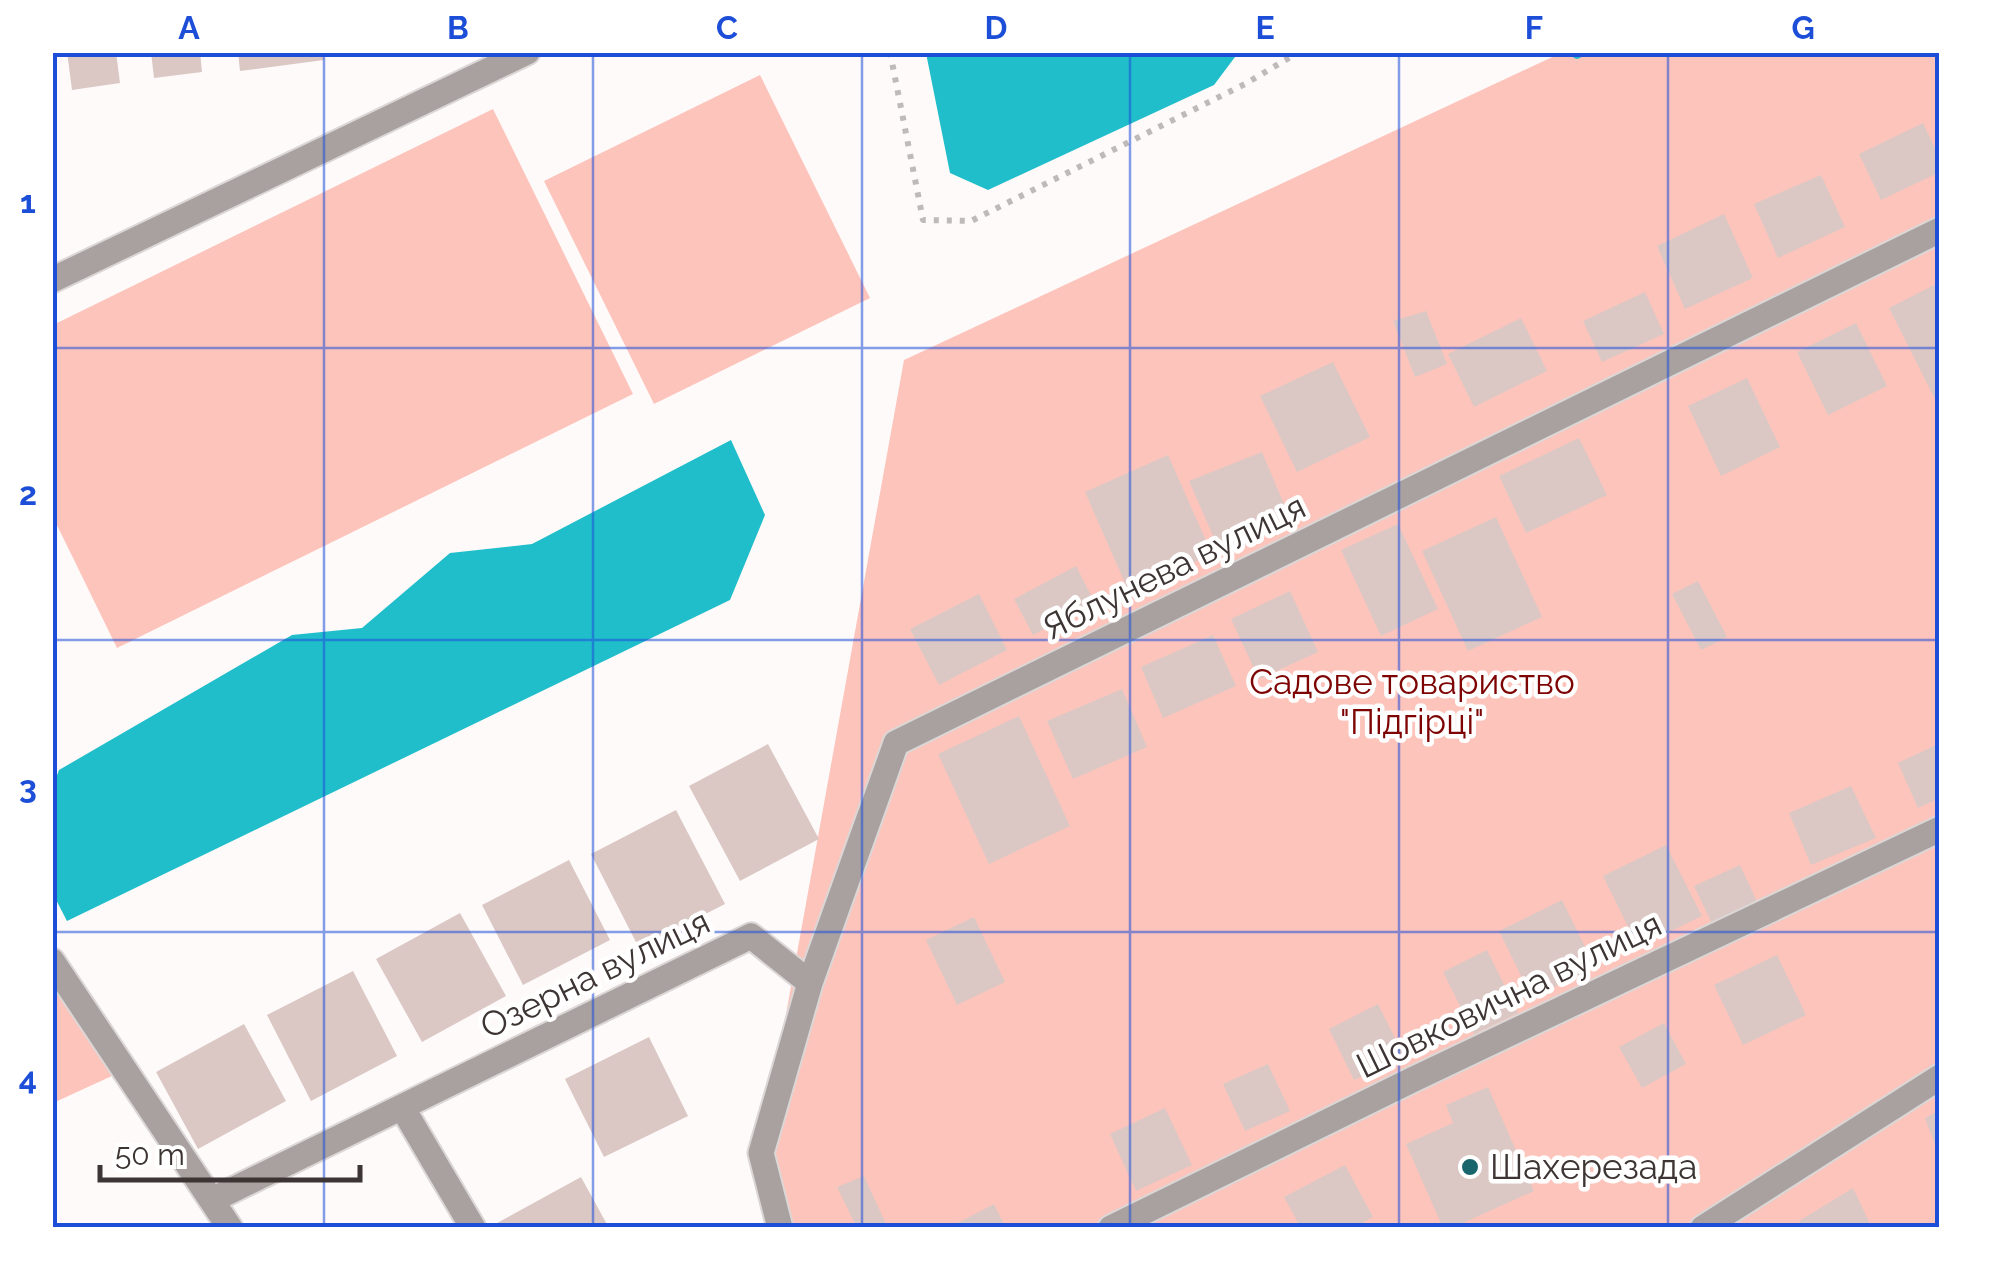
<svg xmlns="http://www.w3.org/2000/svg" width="1992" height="1280" font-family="Raleway,sans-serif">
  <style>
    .green { fill: #fdc4bb }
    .water { fill: #20beca }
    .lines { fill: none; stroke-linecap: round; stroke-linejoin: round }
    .stream { stroke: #20beca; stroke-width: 10 }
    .building { fill: #dbc8c4 }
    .street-casing { stroke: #dbd7d6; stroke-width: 29 }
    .path { stroke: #bfbab9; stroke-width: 6; stroke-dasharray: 5 8; stroke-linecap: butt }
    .street { stroke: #a9a19f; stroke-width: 25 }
    .grid { fill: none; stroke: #1d4ed8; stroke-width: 2.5; stroke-opacity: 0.55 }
    .poi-dot { fill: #18666c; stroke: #fff; stroke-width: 4 }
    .labels { text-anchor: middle; stroke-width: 9; stroke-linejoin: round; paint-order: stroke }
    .street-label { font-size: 35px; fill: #3d3534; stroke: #fff }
    .park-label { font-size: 35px; fill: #7e0404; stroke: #fff }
    .poi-label { font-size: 35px; fill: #3d3534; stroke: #fff; text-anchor: start }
    .neatline { fill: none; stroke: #1d4ed8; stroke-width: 4 }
    .grid-label { font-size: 32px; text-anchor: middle; font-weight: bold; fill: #1d4ed8 }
  </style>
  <rect width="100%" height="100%" fill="#fefafa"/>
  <!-- green -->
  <path class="green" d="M1561,53h378v1174h-1159l-19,-74 143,-793z
    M760,75l110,223 -216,106 -110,-223z
    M493,109l140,285 -516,254 -64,-131v-192z
    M52,949l73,121 -72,33h-1z"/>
  <!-- water -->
  <path class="water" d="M926,53v-1l312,1 -24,32 -226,105 -38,-17z
    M731,440l34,75 -35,85 -663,321 -14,-27v-108l6,-16 233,-135 70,-7 88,-75 82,-9z"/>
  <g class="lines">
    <!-- stream -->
    <path class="stream" d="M1577,54l2,-2"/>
  </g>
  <!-- building -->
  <path class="building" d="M67,52h49l4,31 -48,7z
    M151,52h49l2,20 -48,6z
    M238,52h85l1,8 -84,11z
    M1923,123l17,36v13l-59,28 -22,-46z
    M1821,175l24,52 -67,31 -24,-54z
    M1724,214l29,64 -68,31 -28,-63z
    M1940,282v127l-51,-101z
    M1645,292l19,42 -62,28 -19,-41z
    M1426,311l21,53 -32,13 -22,-56z
    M1521,318l26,53 -73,36 -26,-53z
    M1856,323l31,63 -59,29 -31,-63z
    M1333,362l37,75 -73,35 -37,-76z
    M1747,378l33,69 -59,29 -33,-70z
    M1579,438l28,57 -81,38 -27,-57z
    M1262,452l30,71 -70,33 -33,-75z
    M1168,455l44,99 -83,38 -44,-100z
    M1496,517l46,100 -74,34 -46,-100z
    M1398,524l40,85 -57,27 -40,-86z
    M1076,566l19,37 -62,32 -19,-36z
    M1698,581l29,56 -26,13 -29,-56z
    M1290,591l28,61 -59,27 -28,-60z
    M979,594l28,56 -68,35 -29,-56z
    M1213,635l23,51 -73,32 -22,-51z
    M1122,689l25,58 -74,32 -26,-58z
    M1019,716l51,110 -81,38 -51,-110z
    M1940,743v55l-22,10 -20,-45z
    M768,744l51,95 -79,42 -51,-95z
    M1851,786l25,52 -65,27 -22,-52z
    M676,810l49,94 -86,44 -48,-94z
    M1666,845l36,71 -64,31 -35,-71z
    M569,860l41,80 -87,45 -41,-80z
    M1740,865l20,43 -45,22 -21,-44z
    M1562,900l33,67 -63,31 -33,-67z
    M460,913l46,83 -84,46 -46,-83z
    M974,917l31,65 -48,23 -31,-65z
    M1487,950l31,63 -44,21 -31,-62z
    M1777,955l29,60 -63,30 -29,-60z
    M353,971l44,85 -86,45 -44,-86z
    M1378,1004l26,52 -50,24 -25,-51z
    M1664,1023l22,41 -44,24 -23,-41z
    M244,1024l42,77 -88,48 -42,-77z
    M649,1037l39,79 -84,41 -39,-78z
    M1268,1064l22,47 -45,20 -22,-47z
    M1488,1087l46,104 -82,37h-9l-37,-84 47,-21 -7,-18z
    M1165,1108l27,57 -56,26 -26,-57z
    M1940,1110v45h-1l-14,-37z
    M1345,1165l28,52 -19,11h-53l-17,-31z
    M864,1176l22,48 -7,4h-22l-20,-41z
    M581,1177l28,51h-110l-2,-5z
    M1853,1188l19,40h-69l-4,-7z
    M994,1204l12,24h-58z"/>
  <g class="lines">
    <!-- street casing -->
    <g class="street-casing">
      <path id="street" d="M52,280l475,-228
        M52,961l178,267
        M402,1107l71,121
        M212,1200l539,-264 59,47
        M780,1228l-19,-75 49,-170 86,-240 1044,-513
        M1111,1228l303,-149 526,-250
        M1703,1228l237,-151"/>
    </g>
    <!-- path -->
    <path class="path" d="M890,52l33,168 48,1 274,-137 54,-32"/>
    <!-- street -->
    <use href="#street" class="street"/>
  </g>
  <!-- grid -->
  <path class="grid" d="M324,52v1176M593,52v1176M862,52v1176M1130,52v1176M1399,52v1176M1668,52v1176M52,348h1888M52,640h1888M52,932h1888"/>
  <!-- markers -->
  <circle class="poi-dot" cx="1470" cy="1167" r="10"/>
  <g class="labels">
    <!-- street labels -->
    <g class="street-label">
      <text transform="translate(1174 567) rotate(-26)" y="12">Яблунева вулиця</text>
      <text transform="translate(595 974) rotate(-26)" y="12">Озерна вулиця</text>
      <text transform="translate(1509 995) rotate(-26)" y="12">Шовковична вулиця</text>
    </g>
    <!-- park labels -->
    <g class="park-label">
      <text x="1412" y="694">Садове товариство<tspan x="1412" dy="40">"Підгірці"</tspan></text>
    </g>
    <!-- poi labels -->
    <g class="poi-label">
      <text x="1490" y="1179">Шахерезада</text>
    </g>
  </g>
  <!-- border -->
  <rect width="1992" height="1280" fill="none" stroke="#ffffff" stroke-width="110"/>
  <!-- scale -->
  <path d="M100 1165v15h260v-15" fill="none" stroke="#3d3534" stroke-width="5"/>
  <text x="115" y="1165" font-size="30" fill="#3d3534" stroke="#ffffff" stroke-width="8" paint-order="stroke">50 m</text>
  <rect x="55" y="55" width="1882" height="1170" class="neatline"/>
  <g class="grid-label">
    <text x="189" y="39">A</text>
    <text x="458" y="39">B</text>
    <text x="727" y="39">C</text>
    <text x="996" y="39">D</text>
    <text x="1265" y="39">E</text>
    <text x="1534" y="39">F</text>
    <text x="1803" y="39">G</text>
    <text x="28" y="213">1</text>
    <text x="28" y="505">2</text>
    <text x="28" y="798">3</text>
    <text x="28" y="1090">4</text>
  </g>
</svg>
